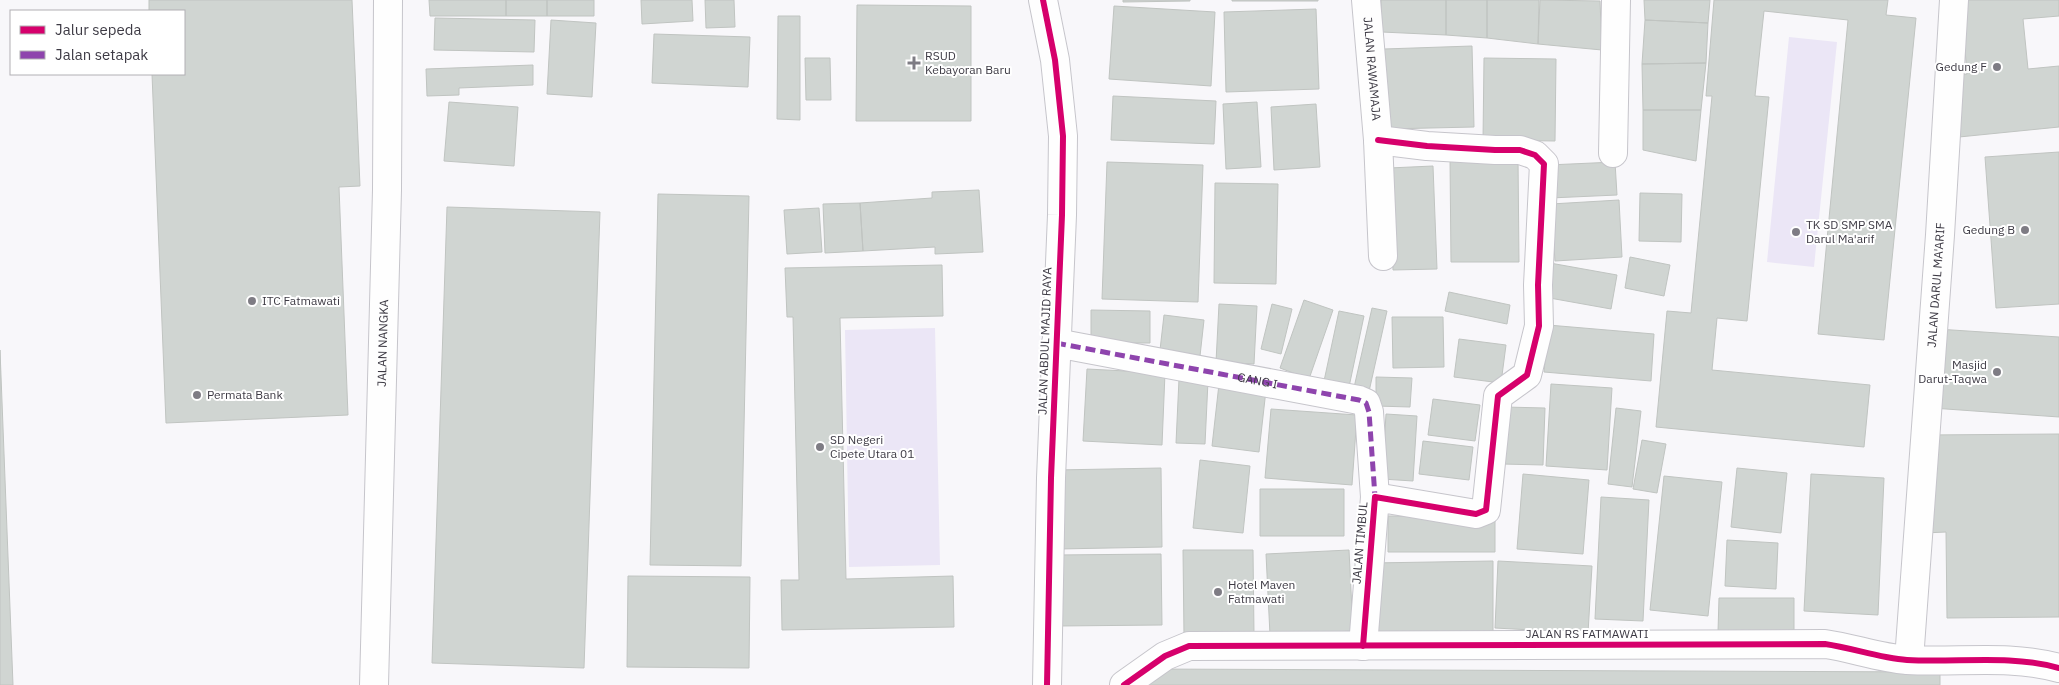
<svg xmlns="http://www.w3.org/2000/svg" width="2059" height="685" font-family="'IBM Plex Sans',sans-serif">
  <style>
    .green { fill: #ebe6f6 }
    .building { fill: #d0d5d2; stroke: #c0c4c1 }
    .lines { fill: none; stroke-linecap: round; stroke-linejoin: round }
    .minor-casing { stroke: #c6c5cb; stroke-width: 30 }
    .minor { stroke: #fefefe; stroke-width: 28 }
    .quiet { stroke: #8e44ad; stroke-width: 5; stroke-dasharray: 10 5; stroke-linecap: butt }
    .cycleway-casing { stroke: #fff; stroke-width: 9 }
    .cycleway { stroke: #d6006c; stroke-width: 6 }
    .poi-dot { fill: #7e7c84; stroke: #fff; stroke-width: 2 }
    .labels { text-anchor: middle; stroke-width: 4; stroke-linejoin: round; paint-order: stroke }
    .poi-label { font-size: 12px; fill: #3d3a44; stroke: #fff; text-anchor: start }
    .street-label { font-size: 12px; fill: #3d3a44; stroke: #fff }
  </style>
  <rect width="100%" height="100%" fill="#f8f7fa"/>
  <!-- green -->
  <path class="green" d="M1789,37l48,5 -23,225 -47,-5z
    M935,328l5,237 -91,2 -4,-237z"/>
  <!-- building -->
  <path class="building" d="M149,0h203l8,186 -21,1 9,228 -182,8 -14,-349h32v-63h-35z
    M429,0h77v16h-76z
    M506,0h41v16h-41z
    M547,0h47v16h-47z
    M641,0h51l1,21 -51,3z
    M705,0h29l1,27 -29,1z
    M1123,0h67v1l-67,1z
    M1232,0h86v1h-86z
    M1381,0h65v35l-64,-3z
    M1446,0h41v38l-41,-3z
    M1487,0h52l-1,44 -51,-6z
    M1540,0l60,1 2,49 -64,-6z
    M1644,0h66l-2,23 -63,-3z
    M1714,0h174l-2,15 30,3 -32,322 -66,-6 30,-314 -84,-9 -9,85 14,1 -22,224 -30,-3 -5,52 158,15 -6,62 -208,-20 11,-116 24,2 21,-217h-6z
    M1961,0h98v16l-36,3 5,50 31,-3v61l-100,10 -6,-61 14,-2z
    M857,5l114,1v115h-115z
    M1114,6l101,6 -4,74 -102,-7z
    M1316,9l3,80 -93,3 -2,-80z
    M778,16h22v104l-23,-1z
    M435,18l100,2 -1,32 -100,-2z
    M551,20l45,3 -4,74 -45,-3z
    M1645,20l63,3 -2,40 -64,1z
    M654,34l96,3 -2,50 -96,-4z
    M1472,46l2,81 -88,2 -2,-80z
    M805,58h25l1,42h-25z
    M1484,58l72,1 -1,82 -72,-1z
    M1706,63l-5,47h-58l-1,-46z
    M533,65v20l-74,3v7l-32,1 -1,-27z
    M1113,96l103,5 -2,43 -103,-4z
    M449,102l69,5 -4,59 -70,-5z
    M1257,102l4,65 -35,2 -3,-65z
    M1316,104l4,63 -46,3 -3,-63z
    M1643,110h58l-5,51 -53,-11z
    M2059,152v152l-63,4 -11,-151z
    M1450,158h68l1,104h-68z
    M1107,162l96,3 -5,137 -96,-3z
    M1615,162l2,33 -67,3 -2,-33z
    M1433,166l4,103 -44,1 -4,-102z
    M1215,183l63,1 -2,100 -62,-1z
    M979,190l4,62 -48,2v-7l-72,4 -3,-48 72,-5v-6z
    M1640,193l42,1 -1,48 -42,-1z
    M658,194l91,2 -8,370 -91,-1z
    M1619,200l3,57 -67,4 -4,-57z
    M860,203l3,48 -38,2 -2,-49z
    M447,207l153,5 -16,456 -152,-5z
    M819,208l3,44 -35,2 -3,-44z
    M1630,257l40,8 -6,31 -39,-8z
    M1550,263l67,12 -6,34 -67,-12z
    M942,265l1,51 -103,2 6,261 107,-3 1,51 -172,3 -1,-50h18l-6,-263h-6l-2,-49z
    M1449,292l61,13 -3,19 -62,-13z
    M1304,300l29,10 -24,69 -29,-11z
    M1219,304l38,2 -3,58 -38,-2z
    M1272,304l20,5 -11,45 -20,-5z
    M1372,308l15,3 -19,85 -15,-4z
    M1091,310l59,1v32h-59z
    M1339,311l25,5 -15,71 -25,-6z
    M1164,315l40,5 -4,36 -40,-6z
    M1392,317h51l1,50 -51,1z
    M1548,325l106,9 -3,47 -107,-9z
    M1937,329l122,8v80l-127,-9z
    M1459,339l47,6 -5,38 -47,-6z
    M0,350l13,335h-13z
    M1087,369l78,4 -3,72 -79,-4z
    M1376,377l36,1 -2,29 -34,-1z
    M1179,379l29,2 -3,63 -29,-1z
    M1219,384l47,6 -7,62 -47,-6z
    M1551,384l61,4 -5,82 -61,-4z
    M1433,399l47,6 -5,36 -47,-6z
    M1504,407l41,1 -2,57 -41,-1z
    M1616,408l25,3 -9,76 -24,-3z
    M1271,409l86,6 -5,70 -87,-7z
    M1386,414l31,2 -4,65 -31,-2z
    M2059,434v183l-112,1 -1,-86 -22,1 2,-98z
    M1642,440l24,4 -9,49 -24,-4z
    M1423,441l50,6 -4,33 -50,-6z
    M1200,460l50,6 -7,67 -50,-5z
    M1161,468l1,79 -104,2 -2,-79z
    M1737,468l50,5 -6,60 -50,-6z
    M1523,474l66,6 -6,74 -66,-5z
    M1811,474l73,4 -6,137 -74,-4z
    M1664,476l58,6 -14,134 -58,-6z
    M1260,489h84v47h-84z
    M1601,497l48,3 -6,121 -48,-2z
    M1388,516h107v36h-107z
    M1727,540l51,3 -2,46 -51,-3z
    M1183,550h70l1,85 -70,1z
    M1349,550l4,81 -83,4 -4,-81z
    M1161,554l1,71 -104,1 -1,-71z
    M1493,561v75l-119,2 -2,-75z
    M1498,561l94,5 -4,67 -93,-5z
    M628,576l122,1 -1,91 -122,-1z
    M1719,598h75v34h-76z
    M1146,669l794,3v13h-794z"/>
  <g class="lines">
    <!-- minor casing -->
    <g class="minor-casing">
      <g id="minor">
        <path d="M1043,0l12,60 8,76 -1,79 -11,263 -4,207"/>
        <path id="s1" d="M1366,0l12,140 5,116"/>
        <path d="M1613,153l3,-153"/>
        <path id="s2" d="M1056,343l303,57 7,3 3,9 6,85"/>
        <path d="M1363,646l12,-149 101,17 10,-4 12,-114 29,-21 12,-49 -1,-41 6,-121 -9,-9 -15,-5h-25l-68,-4 -49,-6"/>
        <path id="s3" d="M1909,660l31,-425 14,-235"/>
        <path id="s4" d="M374,685l13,-495 1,-190"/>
        <path d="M1124,685l41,-29 24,-10 636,-2c28,4 54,14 82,16 51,3 101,-6 152,8"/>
      </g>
    </g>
    <!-- minor -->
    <use href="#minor" class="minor"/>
    <!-- quiet -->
    <path class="quiet" d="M1056,343l303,57 7,3 3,9 6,85"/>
    <!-- cycleway casing -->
    <g class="cycleway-casing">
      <path id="cycleway" d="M1043,0l12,60 8,76 -1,79 -11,263 -4,207
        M1363,646l12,-149 101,17 10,-4 12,-114 29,-21 12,-49 -1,-41 6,-121 -9,-9 -15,-5h-25l-68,-4 -49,-6
        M1124,685l41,-29 24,-10 636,-2c28,4 54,14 82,16 51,3 101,-6 152,8"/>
    </g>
    <!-- cycleway -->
    <use href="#cycleway" class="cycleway"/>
  </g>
  <!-- markers -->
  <g class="poi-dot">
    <path d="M911.5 55.5h5v5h5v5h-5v5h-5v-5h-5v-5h5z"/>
    <circle cx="1997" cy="67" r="5"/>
    <circle cx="2025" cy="230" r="5"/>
    <circle cx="1796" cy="232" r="5"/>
    <circle cx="252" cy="301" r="5"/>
    <circle cx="1997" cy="372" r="5"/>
    <circle cx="197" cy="395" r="5"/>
    <circle cx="820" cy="447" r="5"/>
    <circle cx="1218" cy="592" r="5"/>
  </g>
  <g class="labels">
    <!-- poi labels -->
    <g class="poi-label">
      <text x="925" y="60">RSUD<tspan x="925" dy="14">Kebayoran Baru</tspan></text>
      <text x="1987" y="71" text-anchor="end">Gedung F</text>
      <text x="1806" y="229">TK SD SMP SMA<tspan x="1806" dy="14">Darul Ma'arif</tspan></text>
      <text x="2015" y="234" text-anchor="end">Gedung B</text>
      <text x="262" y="305">ITC Fatmawati</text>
      <text x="1987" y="369" text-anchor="end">Masjid<tspan x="1987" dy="14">Darut-Taqwa</tspan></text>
      <text x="207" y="399">Permata Bank</text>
      <text x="830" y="444">SD Negeri<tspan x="830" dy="14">Cipete Utara 01</tspan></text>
      <text x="1228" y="589">Hotel Maven<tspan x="1228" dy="14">Fatmawati</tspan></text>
    </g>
    <!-- street labels -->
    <g class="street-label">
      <text dy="4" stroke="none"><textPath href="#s1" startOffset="69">JALAN RAWAMAJA</textPath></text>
      <text dy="4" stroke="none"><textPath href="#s3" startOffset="376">JALAN DARUL MA'ARIF</textPath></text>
      <text transform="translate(1045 341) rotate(-88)" y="4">JALAN ABDUL MAJID RAYA</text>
      <text dy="4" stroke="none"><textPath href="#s4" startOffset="342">JALAN NANGKA</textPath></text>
      <text dy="4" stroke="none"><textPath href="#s2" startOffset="205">GANG I</textPath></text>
      <text transform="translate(1360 543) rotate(-85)" y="4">JALAN TIMBUL</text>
      <text x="1587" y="638">JALAN RS FATMAWATI</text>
    </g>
  </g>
  <!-- legend -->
  <rect x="10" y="10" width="175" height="65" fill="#ffffff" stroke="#b1b0b4"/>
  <rect x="20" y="26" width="25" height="8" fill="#d6006c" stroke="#b1b0b4"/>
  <text x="55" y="35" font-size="15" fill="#3d3a44">Jalur sepeda</text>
  <rect x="20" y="51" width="25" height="8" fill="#8e44ad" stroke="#b1b0b4"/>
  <text x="55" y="60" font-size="15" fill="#3d3a44">Jalan setapak</text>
</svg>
